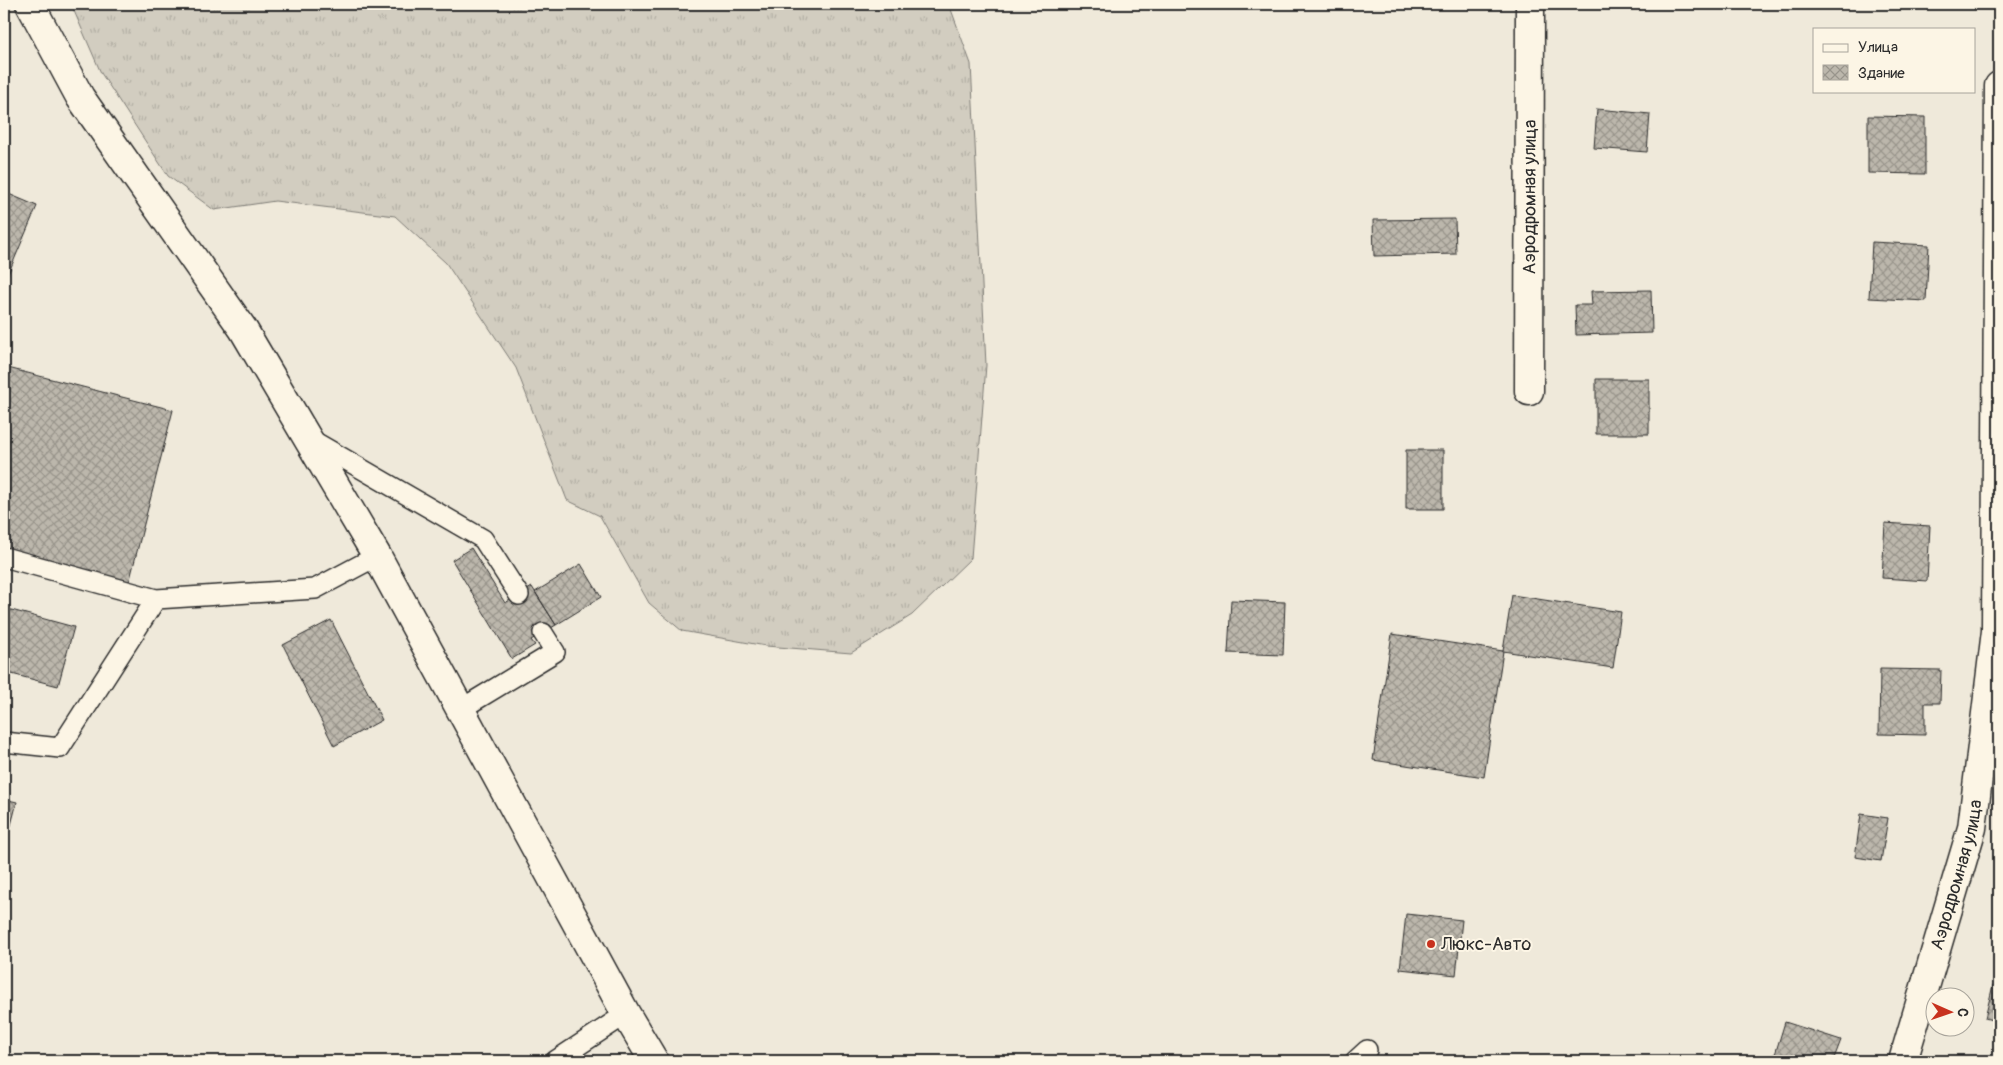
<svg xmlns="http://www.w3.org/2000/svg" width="2003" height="1065" font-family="Pangolin,sans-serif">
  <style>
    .grass { fill: url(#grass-tufts); stroke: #7e7c76 }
    .building { fill: url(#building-cross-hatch); stroke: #2b2b2b }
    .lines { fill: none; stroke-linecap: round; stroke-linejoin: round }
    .service-casing { stroke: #2b2b2b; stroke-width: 22 }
    .minor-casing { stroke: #2b2b2b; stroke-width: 31 }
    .primary-casing { stroke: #2b2b2b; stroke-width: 31 }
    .service { stroke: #fcf5e5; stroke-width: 19 }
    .minor { stroke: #fcf5e5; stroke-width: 28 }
    .primary { stroke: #fcf5e5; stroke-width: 28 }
    .poi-dot { fill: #c8321e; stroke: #fcf5e5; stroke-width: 2 }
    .labels { text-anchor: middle; stroke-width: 4; stroke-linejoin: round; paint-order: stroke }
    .street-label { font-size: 18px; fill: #2b2b2b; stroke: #fcf5e5 }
    .poi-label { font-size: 18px; fill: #2b2b2b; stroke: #fcf5e5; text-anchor: start }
  </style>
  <defs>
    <pattern id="grass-tufts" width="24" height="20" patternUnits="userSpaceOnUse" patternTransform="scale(1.25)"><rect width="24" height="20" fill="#d2cdc0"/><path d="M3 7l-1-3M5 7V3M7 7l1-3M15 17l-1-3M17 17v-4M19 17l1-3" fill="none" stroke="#b4b0a5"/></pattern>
    <pattern id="building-cross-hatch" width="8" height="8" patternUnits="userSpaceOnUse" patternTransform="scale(1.25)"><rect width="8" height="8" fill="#bcb7ac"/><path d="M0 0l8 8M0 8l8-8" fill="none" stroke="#99958c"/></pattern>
  </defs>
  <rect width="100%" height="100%" fill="#efe9da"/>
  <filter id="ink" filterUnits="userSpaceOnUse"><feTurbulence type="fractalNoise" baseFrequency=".02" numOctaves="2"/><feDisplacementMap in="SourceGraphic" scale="10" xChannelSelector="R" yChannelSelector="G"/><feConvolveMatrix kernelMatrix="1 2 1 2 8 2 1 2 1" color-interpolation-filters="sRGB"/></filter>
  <g filter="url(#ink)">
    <!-- grass -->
    <path class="grass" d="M71,4h878l22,60 15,301 -15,193 -59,57 -61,38 -85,-7 -84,-15 -33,-28 -49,-87 -33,-16 -51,-132 -70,-105 -51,-47 -120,-15 -61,9 -46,-34 -67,-103z"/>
    <!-- building -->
    <path class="building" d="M1597,109l53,5 -3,38 -53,-4z
      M1868,116l57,1v57l-57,-1z
      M4,192l33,14 -31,73h-2z
      M1455,219l1,35 -82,2 -1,-36z
      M1872,242l57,3 -3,56 -57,-3z
      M1651,290l1,43 -76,2 -1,-30h17l-1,-14z
      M4,367l169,43 -44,173 -125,-32z
      M1596,379h53v55h-53z
      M1406,450h37v59h-37z
      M1885,523l45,3 -3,55 -45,-3z
      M471,548l34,55 27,-16 24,38 -25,15 4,5 -23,14 -60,-99z
      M581,564l20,33 -45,28 -21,-33z
      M1512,595l109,17 -8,56 -110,-17z
      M1231,600l54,2 -2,53 -55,-2z
      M4,608l70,19 -16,59 -54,-14z
      M331,620l51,100 -48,26 -51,-101z
      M1392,634l111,17 -19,126 -111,-17z
      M1880,669l61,1 -1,33h-15v32l-46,-1z
      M4,799l13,3 -13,50z
      M1861,814l27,4 -7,43 -26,-4z
      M1406,914l56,6 -6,55 -56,-6z
      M1993,985l6,2v35l-14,-4z
      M1785,1022l56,18 -8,21h-60z"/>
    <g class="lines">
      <!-- service casing -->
      <g class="service-casing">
        <path id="service" d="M310,439l173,100 36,56
          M4,557l152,42 159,-10 62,-33
          M461,709l94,-57 -12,-19
          M4,742l56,6 96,-149
          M555,1061l71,-47
          M1355,1061l12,-11"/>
      </g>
      <!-- minor casing -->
      <g class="minor-casing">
        <g id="minor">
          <path id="s1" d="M1529,391l1,-387"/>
          <path id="s2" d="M1903,1061l69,-233 24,-197 3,-545"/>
        </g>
      </g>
      <!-- primary casing -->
      <g class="primary-casing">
        <path id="primary" d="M30,4l50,93 163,232 134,227 249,458 28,47"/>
      </g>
      <!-- service -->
      <use href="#service" class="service"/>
      <!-- minor -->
      <use href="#minor" class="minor"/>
      <!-- primary -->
      <use href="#primary" class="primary"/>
    </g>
  </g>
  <!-- markers -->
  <circle class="poi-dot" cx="1431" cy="944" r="5"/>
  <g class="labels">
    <!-- street labels -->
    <g class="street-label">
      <text dy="6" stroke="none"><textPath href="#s1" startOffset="194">Аэродромная улица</textPath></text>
      <text dy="6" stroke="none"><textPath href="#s2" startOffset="194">Аэродромная улица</textPath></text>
    </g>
    <!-- poi labels -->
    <g class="poi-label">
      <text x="1441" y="950">Люкс-Авто</text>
    </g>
  </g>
  <!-- margin -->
  <rect width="2003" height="1065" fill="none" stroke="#fcf5e5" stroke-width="20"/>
  <rect x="10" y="10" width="1983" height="1045" fill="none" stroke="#2b2b2b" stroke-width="2" filter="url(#ink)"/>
  <!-- legend -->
  <rect x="1813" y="28" width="162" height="65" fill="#fcf5e5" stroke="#a8a49b"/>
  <rect x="1823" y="44" width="25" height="8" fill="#fcf5e5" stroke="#a8a49b"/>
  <text x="1858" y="52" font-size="15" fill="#2b2b2b">Улица</text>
  <rect x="1823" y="65" width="25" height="15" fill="url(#building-cross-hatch)" stroke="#a8a49b"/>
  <text x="1858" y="78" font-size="15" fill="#2b2b2b">Здание</text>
  <!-- north arrow -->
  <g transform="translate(1950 1012) rotate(92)"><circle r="24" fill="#fcf5e5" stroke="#a8a49b"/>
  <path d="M0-4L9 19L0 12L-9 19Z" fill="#c8321e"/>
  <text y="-8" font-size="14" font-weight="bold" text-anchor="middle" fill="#2b2b2b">С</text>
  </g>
</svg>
